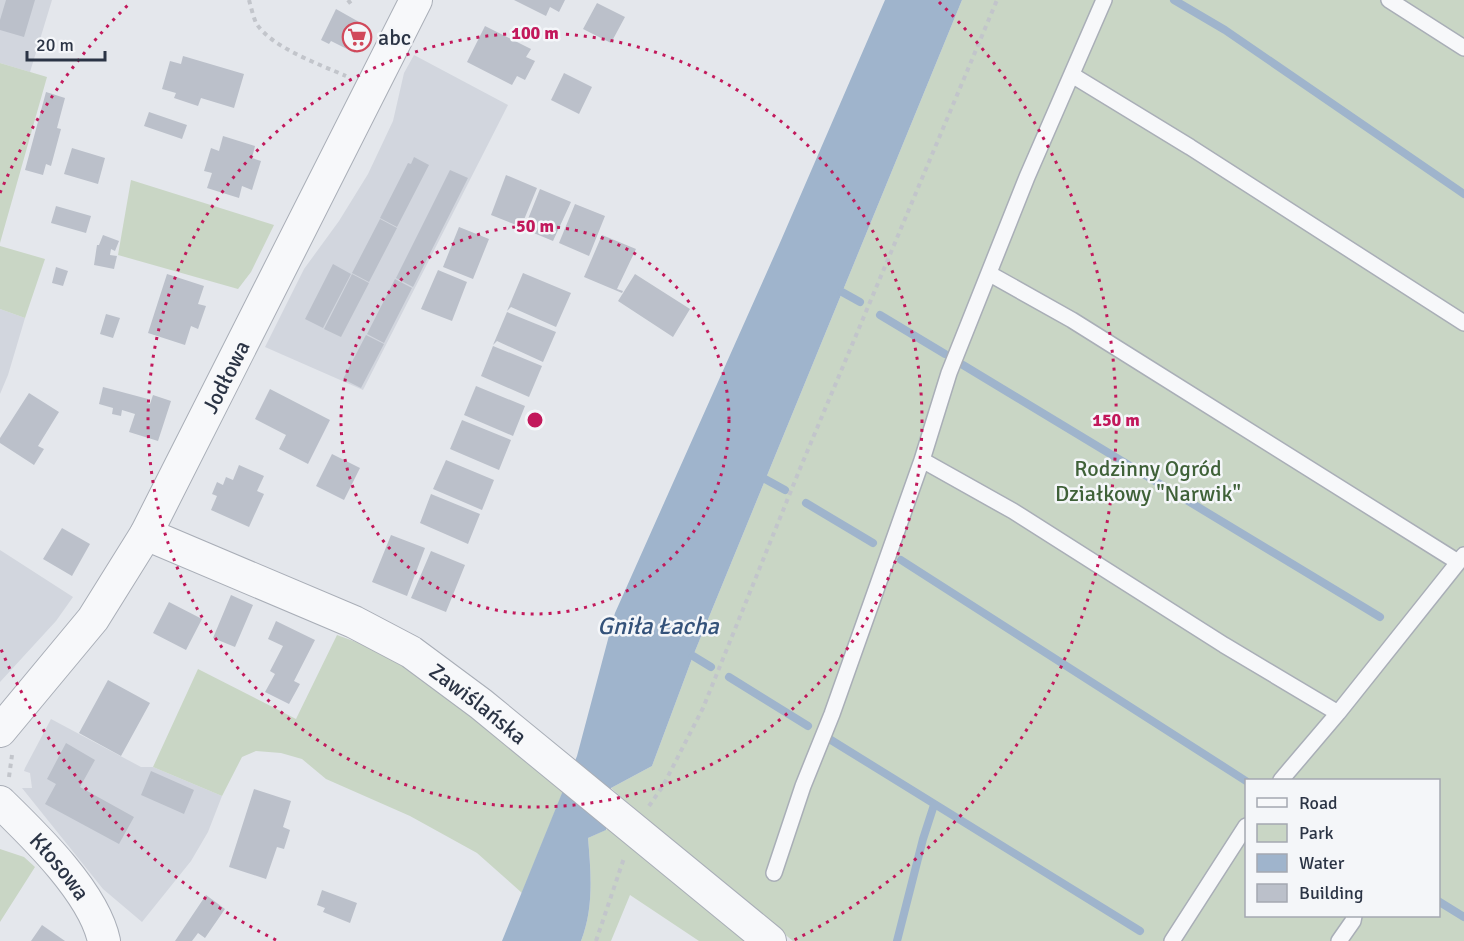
<svg xmlns="http://www.w3.org/2000/svg" width="1464" height="941" font-family="Signika,sans-serif">
  <style>
    .built { fill: #d2d6de }
    .green { fill: #c9d6c5; fill-rule: evenodd }
    .water { fill: #9fb4cc }
    .lines { fill: none; stroke-linecap: round; stroke-linejoin: round }
    .stream { stroke: #9fb4cc; stroke-width: 8 }
    .building { fill: #bbc0ca }
    .lane-casing { stroke: #a9aeb7; stroke-width: 18 }
    .street-casing { stroke: #a9aeb7; stroke-width: 34 }
    .path { stroke: #c2c5cb; stroke-width: 4; stroke-dasharray: 4.5 4.5; stroke-linecap: butt }
    .lane { stroke: #f7f8fa; stroke-width: 15 }
    .street { stroke: #f7f8fa; stroke-width: 32 }
    .ring { fill: none; stroke: #c2185b; stroke-width: 3; stroke-dasharray: 3 6 }
    .labels { text-anchor: middle; stroke-width: 5; stroke-linejoin: round; paint-order: stroke }
    .poi-label { font-size: 22px; fill: #2b3445; stroke: #f4f6f9; text-anchor: start }
    .street-label { font-size: 22px; fill: #2b3445; stroke: #f4f6f9 }
    .park-label { font-size: 22px; fill: #3f6138; stroke: #f4f6f9 }
    .water-label { font-size: 24px; font-style: italic; fill: #34527a; stroke: #f4f6f9 }
    .centre { fill: #c2185b; stroke: #f4f6f9; stroke-width: 3 }
    .ring-label { font-size: 18px; text-anchor: middle; font-weight: bold; fill: #c2185b; stroke: #f4f6f9; stroke-width: 5; stroke-linejoin: round; paint-order: stroke }
  </style>
  <rect width="100%" height="100%" fill="#e4e7ec"/>
  <!-- built -->
  <path class="built" d="M0,0h52l-22,72 -30,-9z
    M414,55l94,50 -145,285 -98,-43 39,-78 35,-48 29,-47 25,-53 11,-48z
    M0,309l25,9 -17,57 -8,19z
    M0,550l73,47 -17,24 -56,61z
    M51,719l90,48h12l69,29 -14,36 -17,29 -49,61 -39,-33 -81,-101h10l-2,-15 -6,-2 1,-3z"/>
  <!-- green -->
  <path class="green" d="M962,0h502v941h-671l-97,-79 -85,-74 41,-22 41,-110zM1246,780h192v136h-192z
    M0,63l47,14 -47,166z
    M131,180l143,45 -23,47 -13,17 -120,-34z
    M0,246l45,13 -20,59 -25,-9z
    M337,635l55,20 104,77 68,57 -42,104 -45,-40 -67,-37 -84,-37 -24,-20 -21,-6 -25,-2 -14,6 -20,39 -69,-29 45,-98 98,50z
    M612,827l138,114h-51l-69,-46 -19,46h-30c13,-33 10,-68 7,-103z
    M0,849l24,8 11,10 -35,55z"/>
  <!-- water -->
  <path class="water" d="M885,0h77l-269,656 -41,110 -41,22 -5,42 -18,8c3,35 6,70 -7,103h-79l75,-185 38,-143 164,-368z"/>
  <g class="lines">
    <!-- stream -->
    <path class="stream" d="M1174,0l51,30 239,164
      M842,292l18,10
      M880,315l65,39
      M963,365l417,252
      M765,479l20,11
      M806,503l67,40
      M901,560l345,221
      M693,656l18,11
      M729,677l79,49
      M831,740l309,191
      M1438,901l26,16
      M897,941l26,-102 11,-34"/>
  </g>
  <!-- building -->
  <path class="building" d="M6,0h29l-11,37 -24,-7v-10z
    M514,0h51l-6,12 -9,-5 -4,9z
    M597,3l28,14 -14,26 -28,-14z
    M336,9l32,18 -13,26 -24,-12 -2,3 -8,-4z
    M485,26l46,23 -5,8 9,4 -10,19 -8,-4 -5,9 -45,-23z
    M183,56l61,18 -10,34 -33,-10 -3,8 -24,-8 2,-5 -14,-4 8,-28 11,3z
    M564,73l28,14 -13,27 -28,-14z
    M46,92l19,6 -8,30 4,1 -10,37 -5,-2 -3,11 -18,-5z
    M149,112l38,13 -5,14 -38,-13z
    M223,136l32,10 -3,12 9,3 -9,29 -10,-4 -3,12 -32,-10 5,-15 -8,-2 7,-23 8,3z
    M72,148l33,10 -7,26 -34,-10z
    M414,157l15,8 -32,62 -17,-9 28,-55 3,1z
    M450,170l18,8 -55,109 -17,-9z
    M506,175l31,13 -16,39 -30,-12z
    M540,189l31,13 -18,39 -29,-12z
    M575,204l30,12 -16,40 -30,-13z
    M56,206l35,10 -5,17 -35,-10z
    M380,219l17,9 -28,54 -17,-9z
    M459,227l30,12 -16,40 -30,-12z
    M103,235l16,6 -4,10 -4,-2 -1,6 7,1 -3,13 -20,-4 3,-20h2z
    M602,235l34,14 -19,40 6,2 -1,2 -38,-16z
    M333,264l18,10 -28,54 -18,-9z
    M56,267l12,4 -5,15 -11,-3z
    M438,270l29,12 -15,39 -31,-12z
    M523,273l48,20 -15,34 -45,-20 -4,4z
    M167,274l37,12 -6,18 8,2 -8,23 -7,-3 -6,19 -37,-12z
    M352,274l17,9 -28,54 -17,-8z
    M635,274l55,35 -17,28 -55,-36z
    M395,279l17,9 -28,55 -17,-9z
    M507,312l49,20 -13,30 -46,-21 -4,4z
    M106,314l14,4 -7,20 -13,-4z
    M366,335l18,9 -23,44 -18,-9z
    M493,346l49,20 -13,31 -48,-21z
    M476,386l49,20 -12,30 -49,-21z
    M103,387l45,12 -1,4 3,1 3,-9 18,6 -13,40 -29,-9 6,-18 -13,-4 -1,6 -9,-2 1,-6 -14,-4z
    M270,389l60,31 -22,44 -29,-15 7,-14 -31,-16z
    M29,393l30,19 -21,34 6,3 -10,16 -34,-22v-5z
    M462,420l49,20 -12,30 -49,-21z
    M332,454l28,14 -16,32 -28,-14z
    M446,460l48,20 -12,30 -49,-21z
    M239,465l25,11 -7,15 7,3 -15,33 -38,-17 6,-14 -5,-2 5,-12 6,3 3,-8 7,3z
    M431,494l49,20 -12,30 -48,-21z
    M62,528l28,16 -18,32 -29,-17z
    M391,535l34,13 -18,48 -35,-14z
    M431,551l34,14 -19,47 -35,-14z
    M231,595l22,10 -18,42 -22,-9z
    M169,602l33,17 -16,31 -33,-17z
    M276,621l39,19 -21,41 6,3 -11,20 -24,-12 10,-18 -5,-3 13,-25 -15,-7z
    M108,680l42,23 -29,53 -42,-23z
    M66,743l29,17 -15,27 54,30 -15,27 -74,-40 11,-20 -9,-5z
    M151,771l43,19 -10,24 -43,-19z
    M254,789l37,12 -8,26 7,3 -6,19 -7,-2 -11,32 -37,-12z
    M322,890l35,13 -7,20 -27,-11 2,-4 -8,-3z
    M206,895l19,14 -20,29 -7,-5 -6,8h-17z
    M42,925l23,16h-34z"/>
  <g class="lines">
    <!-- lane casing -->
    <g class="lane-casing">
      <path id="lane" d="M1389,0l75,48
        M1072,75l118,72 274,176
        M990,274l82,46 386,242
        M922,460l91,51 211,134 114,68
        M1281,780l57,-67 126,-158
        M774,873l29,-87 29,-72 90,-254 27,-87 78,-196 77,-177
        M1172,941l74,-115
        M1339,941l14,-20 1,-5"/>
    </g>
    <!-- street casing -->
    <g class="street-casing">
      <g id="street">
        <path id="s1" d="M146,534l208,88 57,30 70,52 289,237"/>
        <path id="s2" d="M0,731l93,-112 53,-85 270,-534"/>
        <path id="s3" d="M0,802c35,34 94,91 104,139"/>
      </g>
    </g>
    <!-- path -->
    <path class="path" d="M249,0c2,7 4,16 7,23 16,25 63,41 90,53
      M348,0l3,4
      M9,777l3,-22
      M649,806l14,-20 40,-78 96,-237 198,-471
      M596,941l28,-83"/>
    <!-- lane -->
    <use href="#lane" class="lane"/>
    <!-- street -->
    <use href="#street" class="street"/>
  </g>
  <!-- distance rings -->
  <g class="ring">
    <circle cx="535" cy="420" r="194"/>
    <circle cx="535" cy="420" r="387"/>
    <path d="M276 940A581 581 0 0 1 0 647M0 193A581 581 0 0 1 131 2M939 2A581 581 0 0 1 794 940"/>
  </g>
  <!-- icons -->
  <defs>
    <g id="supermarket-ring" transform="scale(1.5)"><circle r="9.5" fill="#f4f6f9" stroke="#d1495b" stroke-width="1.5"/><path d="M-6-5.5h2.5l.6 2H6L4.5 2H-2.5L-4.4-4H-6ZM-1.5 3.2a1.3 1.3 0 1 0 .1 0ZM3 3.2a1.3 1.3 0 1 0 .1 0Z" fill="#d1495b"/></g>
  </defs>
  <g fill-rule="evenodd">
    <use href="#supermarket-ring" x="357" y="37"/>
  </g>
  <g class="labels">
    <!-- poi labels -->
    <g class="poi-label">
      <text x="378" y="45">abc</text>
    </g>
    <!-- street labels -->
    <g class="street-label">
      <text dy="8" stroke="none"><textPath href="#s2" startOffset="422">Jodłowa</textPath></text>
      <text dy="8" stroke="none"><textPath href="#s1" startOffset="375">Zawiślańska</textPath></text>
      <text dy="8" stroke="none"><textPath href="#s3" startOffset="88">Kłosowa</textPath></text>
    </g>
    <!-- park labels -->
    <g class="park-label">
      <text x="1148" y="476">Rodzinny Ogród<tspan x="1148" dy="25">Działkowy "Narwik"</tspan></text>
    </g>
    <!-- water labels -->
    <g class="water-label">
      <text x="658" y="634">Gniła Łacha</text>
    </g>
  </g>
  <circle cx="535" cy="420" r="9" class="centre"/>
  <g class="ring-label">
    <text x="535" y="39">100 m</text>
    <text x="535" y="232">50 m</text>
    <text x="1116" y="426">150 m</text>
  </g>
  <!-- legend -->
  <rect x="1245" y="779" width="195" height="138" fill="#f4f6f9" stroke="#a4a8b1" stroke-width="1.5"/>
  <rect x="1257" y="798" width="30" height="9" fill="#f7f8fa" stroke="#a4a8b1" stroke-width="1.5"/>
  <text x="1299" y="809" font-size="18" fill="#2b3445">Road</text>
  <rect x="1257" y="824" width="30" height="18" fill="#c9d6c5" stroke="#a4a8b1" stroke-width="1.5"/>
  <text x="1299" y="839" font-size="18" fill="#2b3445">Park</text>
  <rect x="1257" y="854" width="30" height="18" fill="#9fb4cc" stroke="#a4a8b1" stroke-width="1.5"/>
  <text x="1299" y="869" font-size="18" fill="#2b3445">Water</text>
  <rect x="1257" y="884" width="30" height="18" fill="#bbc0ca" stroke="#a4a8b1" stroke-width="1.5"/>
  <text x="1299" y="899" font-size="18" fill="#2b3445">Building</text>
  <!-- scale -->
  <path d="M27 51v9h78v-9" fill="none" stroke="#2b3445" stroke-width="3"/>
  <text x="36" y="51" font-size="18" fill="#2b3445" stroke="#f4f6f9" stroke-width="4.5" paint-order="stroke">20 m</text>
</svg>
